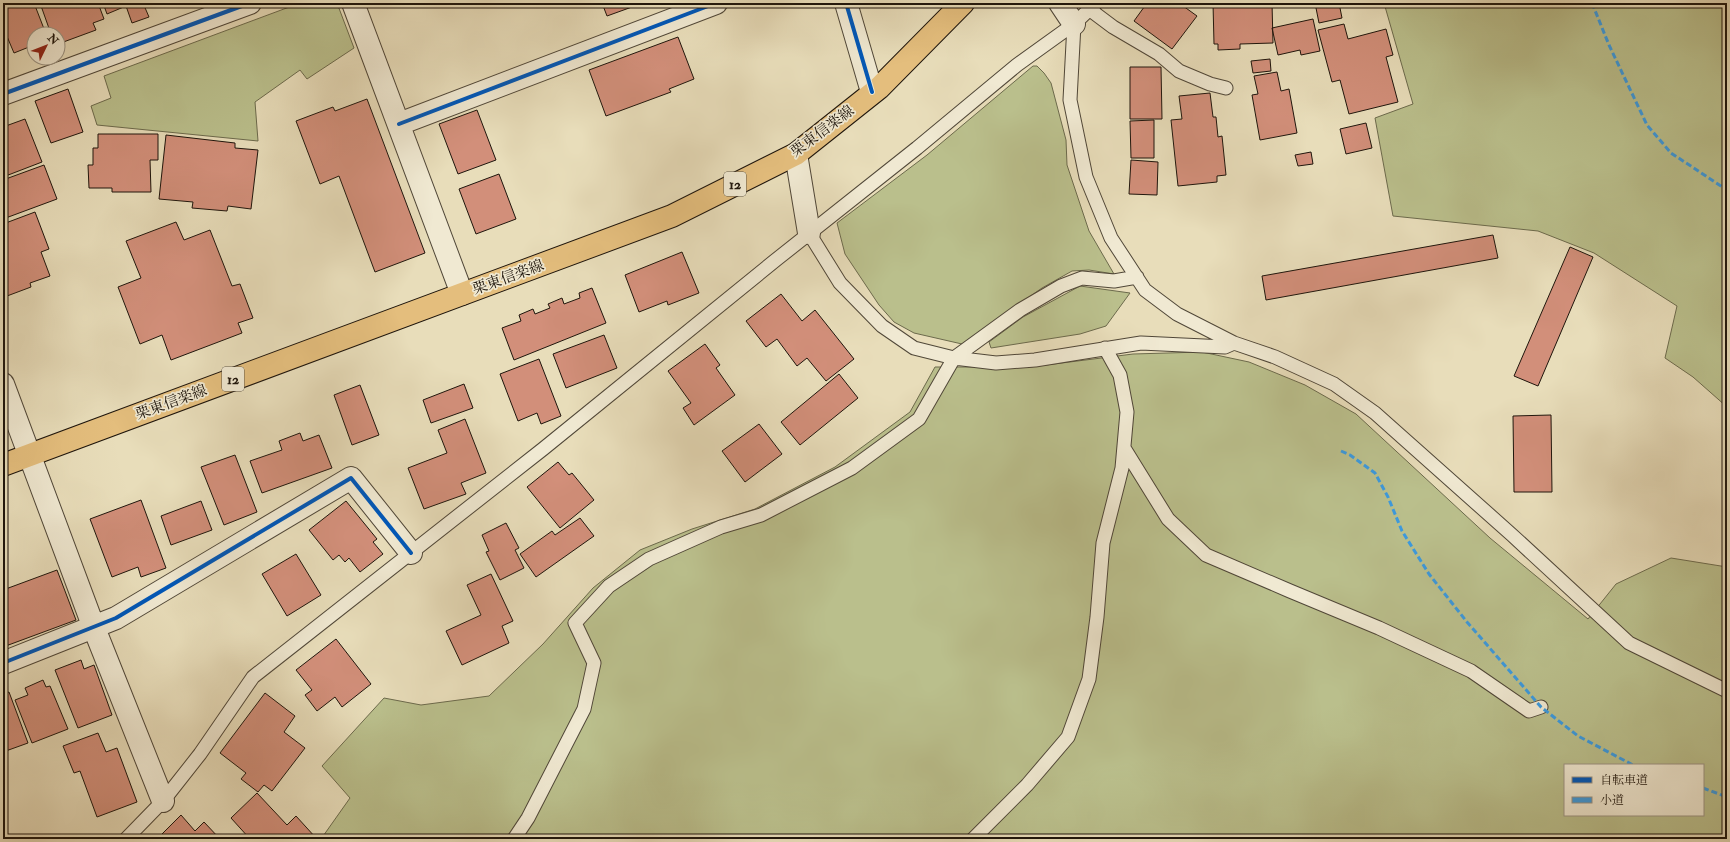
<svg xmlns="http://www.w3.org/2000/svg" width="1730" height="842" font-family="'IM FELL Double Pica','Noto Serif JP',serif">
  <style>
    .green { fill: #babf8c; stroke: #6c6a4c; fill-rule: evenodd }
    .building { fill: #d28f7a; stroke: #1e150c }
    .lines { fill: none; stroke-linecap: round; stroke-linejoin: round }
    .service-casing { stroke: #504738; stroke-width: 15 }
    .minor-casing { stroke: #504738; stroke-width: 24 }
    .primary-casing { stroke: #1e150c; stroke-width: 24 }
    .service { stroke: #f0e9d2; stroke-width: 13 }
    .minor { stroke: #f0e9d2; stroke-width: 22 }
    .primary { stroke: #e4be7d; stroke-width: 22 }
    .quiet { stroke: #3c9ade; stroke-width: 3; stroke-dasharray: 6 3; stroke-linecap: butt }
    .cycleway-casing { stroke: #f0e9d2; stroke-width: 6 }
    .cycleway { stroke: #0057b8; stroke-width: 4 }
    .labels { text-anchor: middle; stroke-width: 3.5; stroke-linejoin: round; paint-order: stroke }
    .shield { fill: #f0e9d2; stroke: #5d5547; stroke-width: 1 }
    .shield-label { font-size: 14px; font-weight: bold; fill: #1e150c }
    .street-label { font-size: 15px; fill: #1e150c; stroke: #f0e9d2 }
  </style>
  <rect width="100%" height="100%" fill="#e8ddba"/>
  <filter id="stains"><feTurbulence type="fractalNoise" baseFrequency=".005" numOctaves="4"/><feColorMatrix values="0 0 0 0 .2 0 0 0 0 .09 0 0 0 0 .02 0 0 0 .5 -.17"/></filter>
  <radialGradient id="worn" r=".72"><stop offset=".6" stop-color="#630" stop-opacity="0"/><stop offset="1" stop-color="#630" stop-opacity=".3"/></radialGradient>
  <!-- green -->
  <path class="green" d="M300,3h37l17,45 -47,31 -7,-9 -45,32 3,39 -161,-16 -6,-19 20,-8 -7,-22z
    M1384,3h343v404l-34,-30 -28,-19 12,-52 -83,-53 -56,-22 -145,-15 -18,-98 38,-14z
    M1033,66h4l7,7 7,10 15,57 1,25 22,66 25,43 -25,-4 -17,1 -30,17 -80,56 -48,-11 -20,-11 -15,-17 -34,-51 -8,-31 90,-68z
    M1080,286l50,7 -24,33 -26,8 -89,14 -2,-6 34,-25z
    M1202,352l47,10 56,23 51,29 134,124 98,81 28,-35 55,-26 56,9v272h-1406l29,-41 -28,-32 62,-68 37,7 68,-9 54,-52 50,-56 47,-38 52,-21 63,-20 80,-42 75,-55 25,-45h95l103,-13zM1565,765h138v50h-138z"/>
  <!-- building -->
  <path class="building" d="M15,3h19l12,31h-12v11l-20,8 -11,-26v-19z
    M40,3h58l6,16 -11,4 3,7 -38,14v-10h-7z
    M103,3h40l6,14 -17,6 -6,-17 -19,8z
    M602,3h41l-36,13z
    M1147,3h32l18,13 -25,33 -38,-28z
    M1213,3h59l1,40 -33,1v5l-22,1v-6h-4z
    M1315,3h24l3,15 -23,5z
    M1313,19l7,32 -19,4 -1,-5 -22,5 -6,-27z
    M1344,24l4,15 38,-10 7,26 -7,2 12,45 -49,12 -9,-34 -8,2 -14,-52z
    M678,37l16,42 -25,10 2,3 -65,24 -17,-46z
    M1270,59l1,12 -18,2 -2,-12z
    M1130,67h31l1,52h-32z
    M1277,72l4,19 8,-2 8,44 -37,7 -8,-45 6,-1 -4,-18z
    M68,89l15,43 -32,11 -16,-42z
    M1210,93l3,24h3l2,20 4,-1 4,39 -9,1v6l-39,4 -7,-66 11,-1 -3,-23z
    M367,99l58,154 -50,19 -36,-96 -19,8 -24,-63 37,-14 2,4z
    M477,110l19,50 -38,14 -19,-50z
    M25,119l17,43 -39,15v-50z
    M1154,120v38h-23l-1,-37z
    M1366,123l6,25 -26,6 -6,-25z
    M98,134h60v26h-8l1,32h-39v-4h-23l-1,-23h5v-17h5z
    M166,135l69,8v5l23,2 -7,59 -23,-3 -1,5 -35,-3 1,-6 -34,-3z
    M1311,152l2,12 -15,2 -3,-11z
    M1131,160l27,2 -1,33 -28,-1z
    M44,165l13,34 -54,20v-39z
    M499,174l17,45 -40,15 -17,-45z
    M35,212l14,37 -8,3 9,24 -20,7 1,4 -24,9 -4,-11v-61z
    M176,222l8,18 26,-10 22,56 8,-2 13,34 -15,5 4,10 -71,27 -9,-25 -22,9 -22,-57 23,-9 -15,-37z
    M1493,235l5,23 -232,42 -4,-24z
    M1570,247l23,10 -55,129 -24,-10z
    M682,252l17,41 -31,12 -1,-4 -28,11 -14,-37z
    M592,288l14,35 -92,37 -12,-32 19,-7 -2,-6 14,-6 2,5 15,-6 -2,-4 14,-6 2,6 16,-6 -1,-5z
    M781,294l21,27 13,-11 39,49 -28,22 -19,-23 -10,8 -20,-27 -11,8 -20,-26z
    M604,335l13,33 -51,20 -13,-34z
    M705,344l15,21 -4,3 19,27 -41,30 -11,-17 8,-5 -23,-32z
    M539,359l22,57 -20,8 -4,-11 -19,8 -18,-47z
    M839,374l19,24 -58,47 -19,-23z
    M464,384l9,24 -42,15 -8,-23z
    M360,385l19,50 -27,10 -18,-50z
    M1551,415l1,77h-38l-1,-76z
    M465,419l21,54 -25,10 5,11 -42,15 -16,-41 39,-15 -9,-23z
    M759,424l23,30 -37,28 -23,-31z
    M300,433l3,8 16,-6 13,33 -70,25 -12,-32 32,-11 -3,-9z
    M235,455l22,57 -33,13 -23,-58z
    M558,462l11,13 3,-2 22,27 -34,28 -33,-41z
    M141,500l25,68 -25,9 -3,-10 -26,10 -22,-58z
    M201,501l11,29 -41,15 -10,-29z
    M346,501l31,38 -4,3 10,12 -23,18 -11,-14 -4,4 -6,-7 -6,5 -24,-30z
    M580,518l14,18 -58,41 -16,-23 32,-23 3,4z
    M506,523l13,25 -4,2 9,18 -24,12 -14,-28 3,-1 -7,-16z
    M296,554l25,41 -34,21 -25,-42z
    M57,570l19,50 -73,27v-57z
    M491,574l22,47 -11,5 7,17 -47,22 -16,-34 35,-16 -14,-30z
    M336,639l35,45 -29,23 -7,-10 -18,14 -12,-16 7,-5 -16,-20z
    M81,660l3,9 10,-4 18,50 -34,13 -23,-58z
    M43,680l3,7 4,-1 18,43 -36,14 -17,-43 13,-5 -3,-7z
    M9,692l19,51 -25,9v-58z
    M265,693l30,23 -11,16 21,16 -33,43 -8,-6 -6,7 -17,-13 5,-6 -26,-20z
    M98,733l8,19 11,-4 20,54 -40,15 -17,-46 -6,2 -11,-27z
    M257,793l30,32 9,-9 20,22 -66,1 -19,-21z
    M181,815l14,16 9,-9 16,17h-63z"/>
  <g class="lines">
    <!-- service casing -->
    <g class="service-casing">
      <path id="service" d="M1089,9l24,18 46,27 20,17 31,13 16,4
        M1074,24l-4,76 16,77 25,61 34,52 32,24 57,29 41,14 59,27 41,29 137,122 117,108 98,48
        M809,233l31,50 42,43 32,22 40,10 42,5 39,-3 106,-17 84,4 9,-4
        M1124,448l44,71 38,36 84,36 89,37 92,43 58,40 12,-4
        M126,839l37,-38 37,-47 53,-77 290,-228 234,-190 140,-111 100,-83 57,-41 22,-21
        M514,839l14,-21 56,-109 10,-46 -19,-40 34,-37 40,-27 72,-32 40,-12 91,-47 67,-49 35,-61 66,-48 41,-24 21,-8 32,3 23,-4
        M973,839l54,-54 41,-48 21,-58 8,-62 6,-74 19,-75 5,-56 -7,-37 -15,-27"/>
    </g>
    <!-- minor casing -->
    <g class="minor-casing">
      <path id="minor" d="M353,3l109,291
        M846,3l26,89
        M1060,3l14,21
        M3,94l247,-91
        M399,124l317,-121
        M796,154l13,79
        M3,384l91,244 69,173
        M3,663l113,-45 235,-140 60,75"/>
    </g>
    <!-- primary casing -->
    <g class="primary-casing">
      <path id="primary" d="M3,465l669,-249 124,-62 83,-66 84,-85"/>
    </g>
    <!-- service -->
    <use href="#service" class="service"/>
    <!-- minor -->
    <use href="#minor" class="minor"/>
    <!-- primary -->
    <use href="#primary" class="primary"/>
    <!-- quiet -->
    <path class="quiet" d="M1592,3l17,42 38,80 24,28 56,37
      M1341,451l9,4 25,18 13,24 14,34 27,43 38,48 74,85 37,29 55,29
      M1703,788l24,9"/>
    <!-- cycleway casing -->
    <g class="cycleway-casing">
      <path id="cycleway" d="M846,3l26,89
        M3,94l247,-91
        M399,124l317,-121
        M3,663l113,-45 235,-140 60,75"/>
    </g>
    <!-- cycleway -->
    <use href="#cycleway" class="cycleway"/>
  </g>
  <g class="labels">
    <!-- shield labels -->
    <g class="shield">
      <rect x="724" y="172" width="22" height="24" rx="3"/>
      <rect x="222" y="367" width="22" height="24" rx="3"/>
    </g>
    <g class="shield-label">
      <text x="735" y="189">12</text>
      <text x="233" y="384">12</text>
    </g>
    <!-- street labels -->
    <g class="street-label">
      <text transform="translate(822 131) rotate(-37)" y="5">栗東信楽線</text>
      <text transform="translate(508 277) rotate(-20)" y="5">栗東信楽線</text>
      <text transform="translate(171 402) rotate(-20)" y="5">栗東信楽線</text>
    </g>
  </g>
  <!-- margin -->
  <rect width="1730" height="842" fill="none" stroke="#e8ddba" stroke-width="16"/>
  <rect x="4" y="4" width="1722" height="834" fill="none" stroke="#1e150c" stroke-width="2"/>
  <rect x="8" y="8" width="1714" height="826" fill="none" stroke="#1e150c"/>
  <!-- legend -->
  <rect x="1564" y="764" width="140" height="52" fill="#f0e9d2" stroke="#9c9483"/>
  <rect x="1572" y="777" width="20" height="6" fill="#0057b8" stroke="#9c9483"/>
  <text x="1600" y="784" font-size="12" fill="#1e150c">自転車道</text>
  <rect x="1572" y="797" width="20" height="6" fill="#3c9ade" stroke="#9c9483"/>
  <text x="1600" y="804" font-size="12" fill="#1e150c">小道</text>
  <!-- north arrow -->
  <g transform="translate(46 46) rotate(47)"><circle r="19" fill="#f0e9d2" stroke="#9c9483"/>
  <path d="M0-3L7 15L0 10L-7 15Z" fill="#8f2418"/>
  <text y="-6" font-size="11" font-weight="bold" text-anchor="middle" fill="#1e150c">N</text>
  </g>
  <rect width="100%" height="100%" filter="url(#stains)"/>
  <rect width="100%" height="100%" fill="url(#worn)"/>
</svg>
